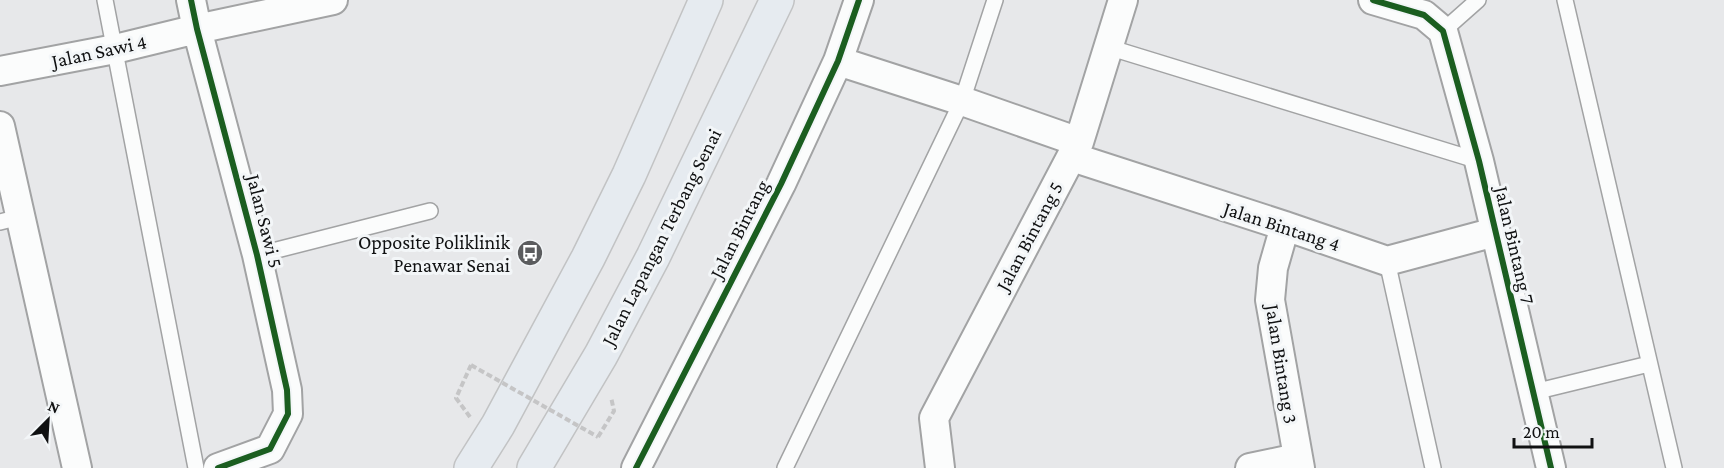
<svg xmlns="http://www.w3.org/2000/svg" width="1724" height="468" font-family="'Crimson Pro',serif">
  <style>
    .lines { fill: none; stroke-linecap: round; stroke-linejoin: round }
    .lane-casing { stroke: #a2a3a4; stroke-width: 18 }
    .street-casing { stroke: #a2a3a4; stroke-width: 32 }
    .highway-casing { stroke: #c2c3c4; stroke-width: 36 }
    .path { stroke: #c5c5c6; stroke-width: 4; stroke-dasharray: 6 3; stroke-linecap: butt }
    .lane { stroke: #fbfcfc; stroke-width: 15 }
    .street { stroke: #fbfcfc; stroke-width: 28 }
    .highway { stroke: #e6ebf0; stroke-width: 33 }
    .path-bridge { stroke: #c5c5c6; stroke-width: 4; stroke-dasharray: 6 3; stroke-linecap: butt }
    .cycleway-casing { stroke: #f3f6f8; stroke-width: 10 }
    .cycleway { stroke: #1b5e20; stroke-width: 6 }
    .labels { text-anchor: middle; stroke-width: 6; stroke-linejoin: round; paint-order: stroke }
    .street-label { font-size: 20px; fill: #101112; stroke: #f3f6f8 }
    .poi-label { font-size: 20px; fill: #101112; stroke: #f3f6f8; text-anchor: end }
  </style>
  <rect width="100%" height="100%" fill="#e7e8ea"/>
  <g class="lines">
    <!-- lane casing -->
    <g class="lane-casing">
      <path id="lane" d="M105,0l91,468
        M1565,0l109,468
        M1443,31l35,-31
        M1108,47l371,114
        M0,222l20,-5
        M257,255l173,-44
        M1387,261l46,207
        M1534,392l115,-28
        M785,468l177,-367 33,-101"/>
    </g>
    <!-- street casing -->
    <g class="street-casing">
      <path id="street" d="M191,0l6,29 60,226 30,135 1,24 -18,35 -52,19
        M1373,0l51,15 19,16 36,130 72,307
        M838,61l124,40 117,41
        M0,71l115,-22 82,-20 136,-29
        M0,126l77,342
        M1072,157l213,69 102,35 108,-29
        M1285,226l-12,42 -3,32 30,168
        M636,468l145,-284 57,-123 21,-61
        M940,468l-6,-50 145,-276 44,-142
        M1250,468l47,-10"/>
    </g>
    <!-- highway casing -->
    <g class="highway-casing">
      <path id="highway" d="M471,468l27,-43 90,-167 41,-83 77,-175
        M534,468l67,-113 52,-98 124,-257"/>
    </g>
    <!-- path -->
    <path class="path" d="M470,417l-14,-19 15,-33
      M598,437l16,-26 -3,-14"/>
    <!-- lane -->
    <use href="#lane" class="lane"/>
    <!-- street -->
    <use href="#street" class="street"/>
    <!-- highway -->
    <use href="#highway" class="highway"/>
    <!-- path-bridge -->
    <path class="path-bridge" d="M471,365l127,72"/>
    <!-- cycleway casing -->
    <g class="cycleway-casing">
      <path id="cycleway" d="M191,0l6,29 60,226 30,135 1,24 -18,35 -52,19
        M1373,0l51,15 19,16 36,130 72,307
        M636,468l145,-284 57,-123 21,-61"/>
    </g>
    <!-- cycleway -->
    <use href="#cycleway" class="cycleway"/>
  </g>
  <!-- icons -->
  <defs>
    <g id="bus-disc" transform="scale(1.35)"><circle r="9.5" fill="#5b5c5e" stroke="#f3f6f8"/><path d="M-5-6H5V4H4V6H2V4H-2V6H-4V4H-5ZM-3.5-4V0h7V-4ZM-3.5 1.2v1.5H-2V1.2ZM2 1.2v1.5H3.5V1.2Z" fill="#fff"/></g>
  </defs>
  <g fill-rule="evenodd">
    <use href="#bus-disc" x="530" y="253"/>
  </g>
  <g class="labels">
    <!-- street labels -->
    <g class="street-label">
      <text transform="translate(99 51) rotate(-12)" y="7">Jalan Sawi 4</text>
      <text transform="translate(265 221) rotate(76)" y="7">Jalan Sawi 5</text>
      <text transform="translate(1282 226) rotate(18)" y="7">Jalan Bintang 4</text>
      <text transform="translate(739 229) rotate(-63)" y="7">Jalan Bintang</text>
      <text transform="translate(1029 236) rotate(-62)" y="7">Jalan Bintang 5</text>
      <text transform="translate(661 237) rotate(-63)" y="7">Jalan Lapangan Terbang Senai</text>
      <text transform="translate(1515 245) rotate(77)" y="7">Jalan Bintang 7</text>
      <text transform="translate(1282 364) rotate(81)" y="7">Jalan Bintang 3</text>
    </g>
    <!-- poi labels -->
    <g class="poi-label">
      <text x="510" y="249">Opposite Poliklinik<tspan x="510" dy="23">Penawar Senai</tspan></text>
    </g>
  </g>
  <!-- north arrow -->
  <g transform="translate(48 420) rotate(24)" stroke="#f3f6f8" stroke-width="4.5" paint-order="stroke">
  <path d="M0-4.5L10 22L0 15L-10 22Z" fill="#101112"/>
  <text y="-9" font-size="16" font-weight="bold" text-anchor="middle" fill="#101112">N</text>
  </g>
  <!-- scale -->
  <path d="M1514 438v9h78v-9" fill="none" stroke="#101112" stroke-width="3"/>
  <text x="1523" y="438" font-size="18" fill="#101112" stroke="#f3f6f8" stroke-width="4.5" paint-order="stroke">20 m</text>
</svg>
